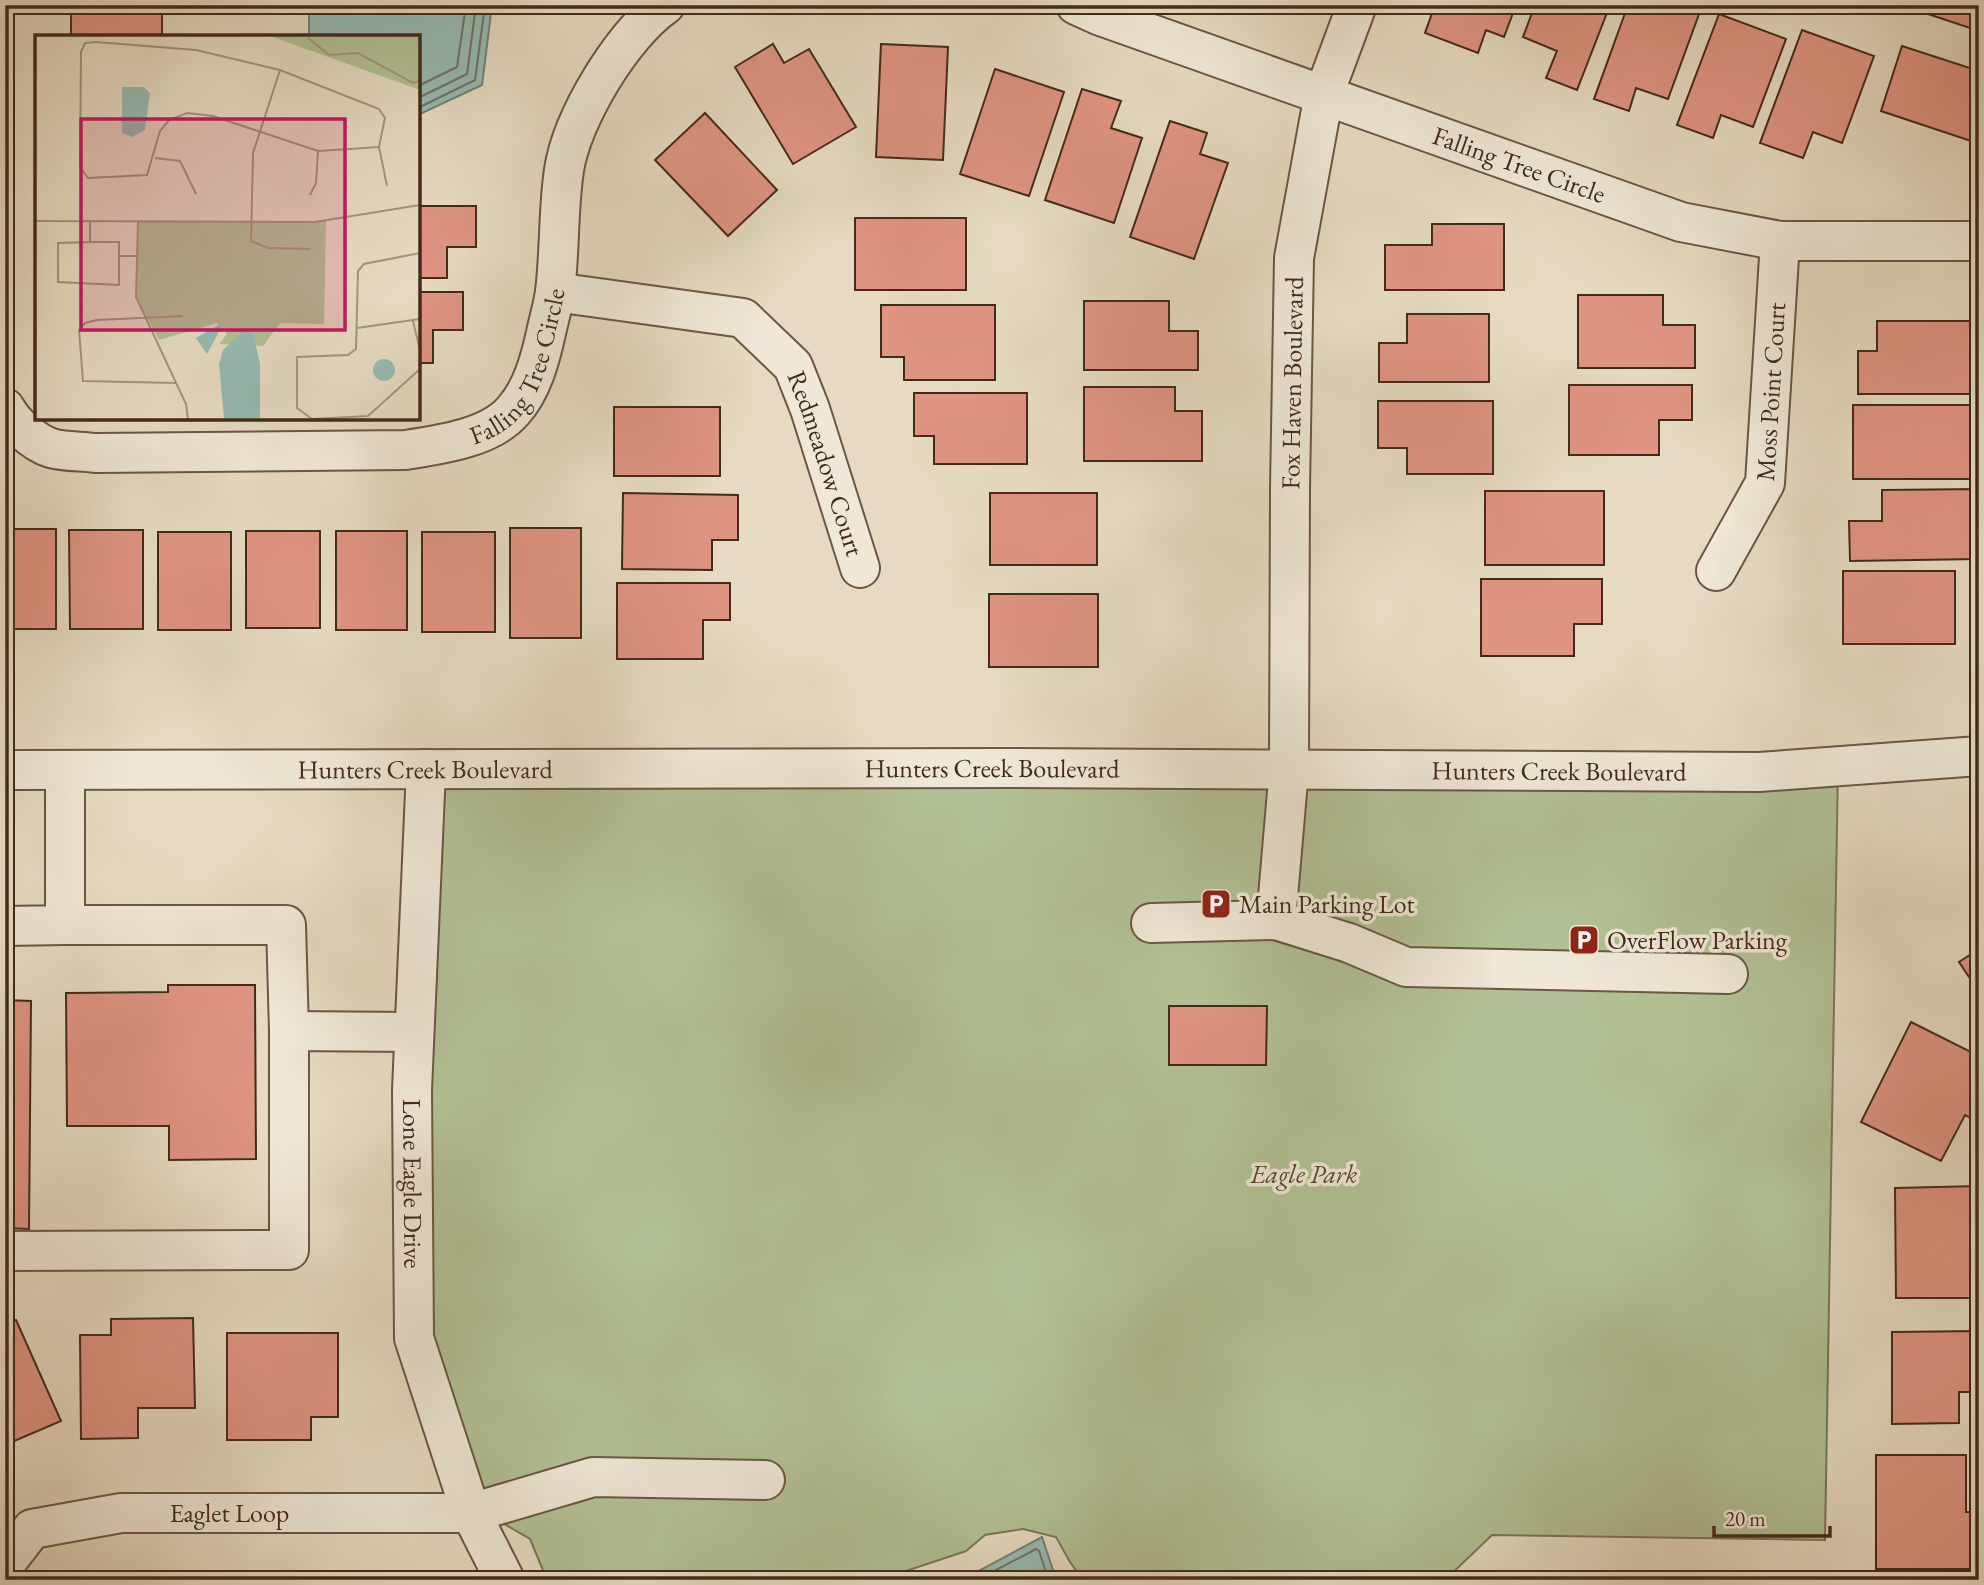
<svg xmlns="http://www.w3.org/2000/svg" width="1984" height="1585" font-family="'EB Garamond',serif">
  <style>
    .green { fill: #b2c195; stroke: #7b7658; stroke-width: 2 }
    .water { fill: #96bbb3; stroke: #758176; stroke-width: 2 }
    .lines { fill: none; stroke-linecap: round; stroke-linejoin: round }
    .shore { stroke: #6d7267; stroke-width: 2 }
    .building { fill: #df9482; stroke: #442a1b; stroke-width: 2 }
    .minor-casing { stroke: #6c5645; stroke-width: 42 }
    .minor { stroke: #efe8d7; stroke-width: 38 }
    .labels { text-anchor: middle; stroke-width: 7; stroke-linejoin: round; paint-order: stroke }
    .street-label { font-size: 26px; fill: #442a1b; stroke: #efe8d7 }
    .poi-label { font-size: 26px; fill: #442a1b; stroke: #efe8d7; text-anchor: start }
    .park-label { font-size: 26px; font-style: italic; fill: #5a4833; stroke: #efe8d7 }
    .inset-road { fill: none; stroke: #a5947f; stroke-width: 2 }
    .view { fill: #c2185b; fill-opacity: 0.15; stroke: #c2185b; stroke-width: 3.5 }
    .inset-edge { fill: none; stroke: #442a1b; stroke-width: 3.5 }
  </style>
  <rect width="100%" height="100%" fill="#e6dbc2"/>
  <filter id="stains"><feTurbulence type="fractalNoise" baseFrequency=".00286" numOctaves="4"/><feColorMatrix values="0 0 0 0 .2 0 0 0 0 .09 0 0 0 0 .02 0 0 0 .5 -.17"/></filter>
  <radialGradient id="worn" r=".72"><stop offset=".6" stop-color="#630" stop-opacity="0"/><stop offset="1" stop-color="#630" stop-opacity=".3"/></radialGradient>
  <!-- green -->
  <path class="green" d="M1838,766l-13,774 -333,-5 -47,45h-362l-13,-18 -14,-25 -33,-8 -38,6 -19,16 -87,29h-332l-17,-41 -36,-21 -80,-180 12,-569z"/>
  <!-- water -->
  <path class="water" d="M309,5h183l-10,80 -64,30v-78h-109z
    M1042,1537l11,33 -6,10h-85z"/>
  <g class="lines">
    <!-- shore -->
    <path class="shore" d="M418,86l39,-19 9,-62
      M418,98l49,-24 9,-69
      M418,108l57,-28 10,-75
      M977,1580l59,-31 3,2 6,18 -3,11"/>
  </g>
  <!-- building -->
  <path class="building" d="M71,5h91v32h-91z
    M1435,5h81l-12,32 -18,-7 -8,23 -53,-20z
    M1535,5h75l-33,85 -31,-12 11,-27 -34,-14z
    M1628,5h48l23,9 -31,85 -32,-11 -7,23 -35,-12z
    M1979,5v6l-6,18 -69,-23z
    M1719,14l67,25 -33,88 -32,-12 -8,23 -36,-13z
    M1802,30l72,26 -32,87 -29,-11 -10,26 -43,-15z
    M773,44l11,19 25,-14 47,78 -63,37 -58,-97z
    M881,44l67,3 -5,113 -67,-3z
    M1902,46l77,25v47l-8,23 -90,-30z
    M995,69l69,23 -35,104 -69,-22z
    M1082,89l39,12 -10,27 31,10 -28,85 -69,-23z
    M705,113l72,77 -49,46 -73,-76z
    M1170,121l37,12 -7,21 28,9 -34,96 -64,-22z
    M418,206h58v41h-29v31h-29z
    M855,218h111v72h-111z
    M1432,224h72v66h-119v-45h47z
    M418,292h45v38h-30v33h-15z
    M1578,295h85v30h32v43h-117z
    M1084,301h85v30h29v39h-114z
    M881,305h114v75h-91v-23h-23z
    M1407,314h82v68h-110v-39h28z
    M1877,321h98v73h-117v-43h19z
    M1569,385h123v35h-33v35h-90z
    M1084,387h91v24h27v50h-118z
    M914,393h113v71h-93v-28h-20z
    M1378,401h115v73h-86v-26h-29z
    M1853,405h117v74h-117z
    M614,407h106v69h-106z
    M1979,489v70l-129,2 -1,-40h33v-31z
    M1485,491h119v74h-119z
    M623,493l115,2v45h-26v30l-90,-1z
    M990,493h107v72h-107z
    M510,528h71v110h-71z
    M5,529h51v100h-51z
    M69,530h74v99h-73z
    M246,531h74v97h-74z
    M336,531h71v99h-71z
    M158,532h73v98h-73z
    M422,532h73v100h-73z
    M1843,571h112v73h-112z
    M1481,579h121v45h-28v32h-93z
    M617,583h113v37h-27v39h-86z
    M989,594h109v73h-109z
    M1979,949v43l-20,-30z
    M168,985h87l1,174 -87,1v-34h-102l-1,-133 102,-1z
    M5,1000l26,1 -2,228 -24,-1z
    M1169,1006h98l-1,59h-97z
    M1911,1022l68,34v66l-14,-7 -24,46 -80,-39z
    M1979,1186v112h-83l-1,-110z
    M193,1318l2,90h-57v30l-57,1 -1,-104h31v-16z
    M16,1320l45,101 -56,24v-121z
    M1979,1331v61h-20v31l-67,1v-92z
    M227,1333h111v84h-27v23h-84z
    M1876,1455h90v57h13v57h-103z
    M1713,1577h63v3h-63z"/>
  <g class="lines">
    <!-- minor casing -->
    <g class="minor-casing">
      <g id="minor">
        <path id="s1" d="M1076,5l22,10 583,207 99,19h199"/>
        <path d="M1357,5l-33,89 -30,164 -4,230 -1,281 -13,151 73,23 57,24 322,7"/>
        <path id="s2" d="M555,292l188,26 50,48 17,43 50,159"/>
        <path id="s3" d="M5,408c9,16 28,34 46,40 14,4 30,3 45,5l309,-3c34,-5 85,-12 108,-39 19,-21 27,-51 33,-78 3,-14 7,-27 9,-41 5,-41 3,-82 9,-122 8,-52 58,-135 101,-165"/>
        <path id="s4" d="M1716,571l49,-88 15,-242"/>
        <path id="s5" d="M426,769l-14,321 2,248 57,175 34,67"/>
        <path id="s6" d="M5,770l1005,-2 749,4 220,-16"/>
        <path d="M1151,923l125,-3"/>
        <path d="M65,925h221l3,106"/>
        <path d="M5,926l60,-1v-155"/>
        <path d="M5,1251l284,-1v-219l124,1"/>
        <path id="s7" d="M5,1564l27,-35 89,-16h350l122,-36 172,3"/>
      </g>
    </g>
    <!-- minor -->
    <use href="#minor" class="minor"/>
  </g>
  <!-- icons -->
  <defs>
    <g id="parking-square" transform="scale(1.575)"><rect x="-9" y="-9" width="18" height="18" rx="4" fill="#8f2418" stroke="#efe8d7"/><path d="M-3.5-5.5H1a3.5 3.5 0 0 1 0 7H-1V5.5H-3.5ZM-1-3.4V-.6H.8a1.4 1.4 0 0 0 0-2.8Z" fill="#fff"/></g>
  </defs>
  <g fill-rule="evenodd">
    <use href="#parking-square" x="1216" y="904"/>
    <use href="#parking-square" x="1584" y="940"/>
  </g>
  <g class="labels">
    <!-- street labels -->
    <g class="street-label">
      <text dy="9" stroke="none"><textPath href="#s1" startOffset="471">Falling Tree Circle</textPath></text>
      <text dy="9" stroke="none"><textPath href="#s3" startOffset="574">Falling Tree Circle</textPath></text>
      <text transform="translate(1292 383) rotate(-89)" y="9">Fox Haven Boulevard</text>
      <text dy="9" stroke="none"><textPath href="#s4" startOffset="192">Moss Point Court</textPath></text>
      <text dy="9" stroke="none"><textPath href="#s2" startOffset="362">Redmeadow Court</textPath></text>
      <text dy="9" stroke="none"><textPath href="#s6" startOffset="987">Hunters Creek Boulevard</textPath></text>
      <text dy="9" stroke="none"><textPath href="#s6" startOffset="420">Hunters Creek Boulevard</textPath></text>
      <text dy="9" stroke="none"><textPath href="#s6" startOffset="1554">Hunters Creek Boulevard</textPath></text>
      <text dy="9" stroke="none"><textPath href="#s5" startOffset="415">Lone Eagle Drive</textPath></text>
      <text dy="9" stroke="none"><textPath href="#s7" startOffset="243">Eaglet Loop</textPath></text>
    </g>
    <!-- poi labels -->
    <g class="poi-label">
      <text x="1239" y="913">Main Parking Lot</text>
      <text x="1607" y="949">OverFlow Parking</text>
    </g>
    <!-- park labels -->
    <g class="park-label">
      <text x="1304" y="1183">Eagle Park</text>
    </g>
  </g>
  <!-- overview -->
  <g transform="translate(35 35)">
    <rect width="385" height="385" fill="#e6dbc2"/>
    <path d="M235,1h150v54zM103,186h188l-2,103 -44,-1 -17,23 -44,-2 8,-10 -10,-11 -58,17 -23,-43z" fill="#b2c195"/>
    <path d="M87,52h22l6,6 -5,37 -13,7 -10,-4zM185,289l1,4 -14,26 -11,-16zM208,296l10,2 7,31v55h-36l-5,-55 4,-14zM338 335a11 11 0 1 1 22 0a11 11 0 1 1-22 0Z" fill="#96bbb3"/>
    <path class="inset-road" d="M273,3l21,17 29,-2 55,30 7,-2M61,7l100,8 84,20 99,39 6,9 -6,29 -61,4 -105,-35 -26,-3 -18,7 -9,11 -13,44 -59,3 -8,-11 1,-115 4,-9zM245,35l-27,83 -2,88 17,7 43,1M344,112l8,39M120,123l25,3 16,33M275,160l6,-12 2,-32M0,186l280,1 105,-17M55,186v21l-32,1v39l61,3v-29h17M103,186l-2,76 50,107 2,15M55,207h29v14M385,218l-56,11 -6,7 -2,78 -8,6 -51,2v51l15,11 56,-3 52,-47M378,286l7,29M322,293l63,-9M141,348l-93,-2 -4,-51 6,-7 12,-3 86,-4"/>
    <path class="view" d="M46,84h264v211h-264z"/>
    <rect width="385" height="385" class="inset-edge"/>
  </g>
  <!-- margin -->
  <rect width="1984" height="1585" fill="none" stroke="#e6dbc2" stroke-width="28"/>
  <rect x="7" y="7" width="1970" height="1571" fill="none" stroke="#442a1b" stroke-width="3.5"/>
  <rect x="14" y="14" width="1956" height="1557" fill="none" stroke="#442a1b" stroke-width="2"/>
  <!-- scale -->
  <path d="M1714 1526v10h116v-10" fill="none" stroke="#442a1b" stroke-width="3.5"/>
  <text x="1725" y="1526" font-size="21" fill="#442a1b" stroke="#efe8d7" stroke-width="5" paint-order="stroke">20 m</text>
  <rect width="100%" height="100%" filter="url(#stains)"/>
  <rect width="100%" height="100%" fill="url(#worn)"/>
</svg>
